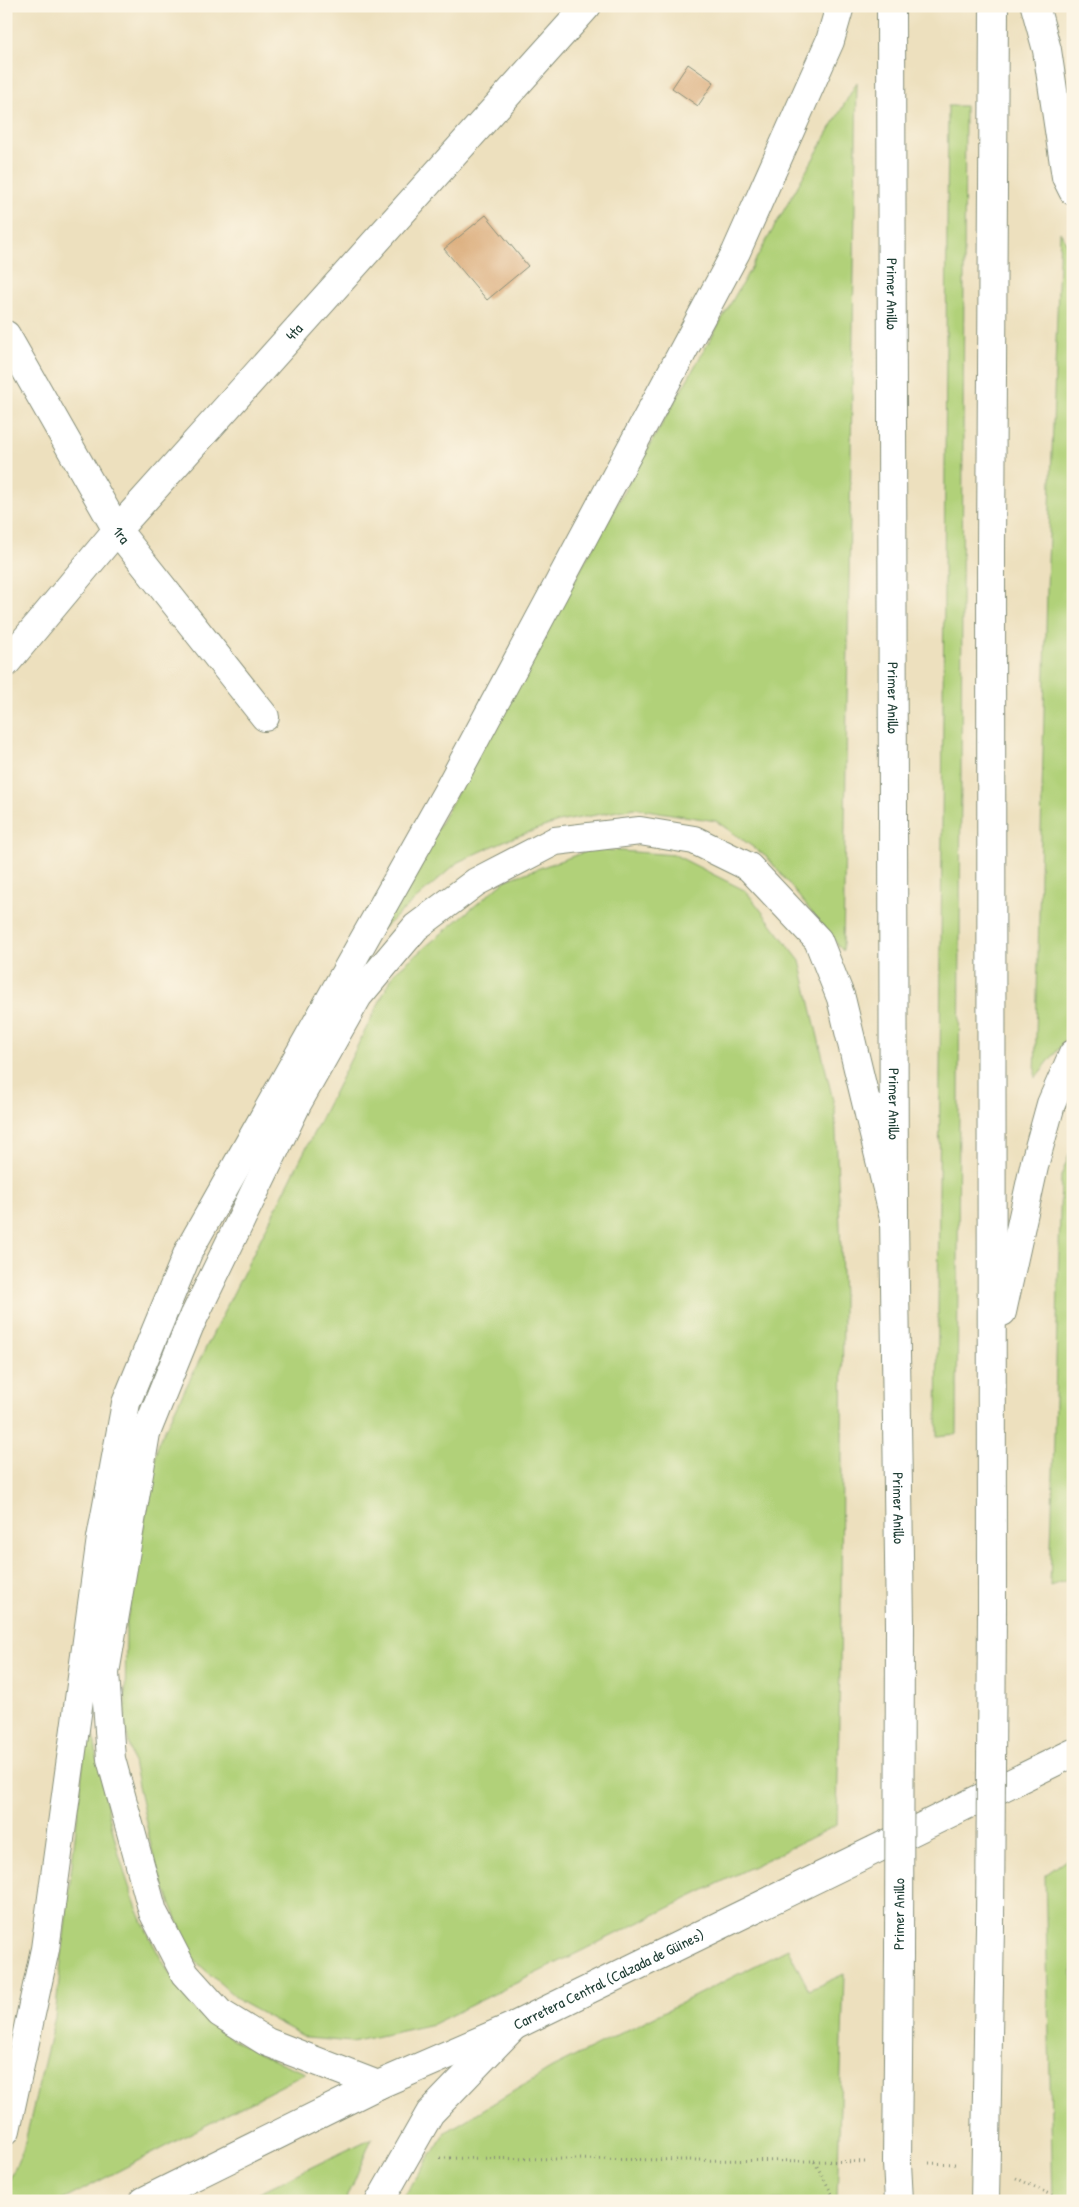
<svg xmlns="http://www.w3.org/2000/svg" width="1079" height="2207" font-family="'Patrick Hand',sans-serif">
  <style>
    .green { fill: #b1d179; stroke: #688756 }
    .building { fill: #d9a874 }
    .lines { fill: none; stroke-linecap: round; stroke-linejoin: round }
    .street-casing { stroke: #868e79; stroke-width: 30 }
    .primary-casing { stroke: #868e79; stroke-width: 30 }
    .highway-casing { stroke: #868e79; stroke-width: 30 }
    .path { stroke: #868e79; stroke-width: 3; stroke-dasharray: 1 4; stroke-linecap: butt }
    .street { stroke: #fff; stroke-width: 28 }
    .primary { stroke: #fff; stroke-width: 28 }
    .highway { stroke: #fff; stroke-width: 28 }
    .highway-bridge-casing { stroke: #868e79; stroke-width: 30; stroke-linecap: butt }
    .highway-bridge { stroke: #fff; stroke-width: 28 }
    .labels { text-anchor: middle; stroke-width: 4; stroke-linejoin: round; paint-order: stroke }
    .street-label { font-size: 15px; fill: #1f3d34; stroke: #fcf5e5 }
  </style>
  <rect width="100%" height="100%" fill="#fcf5e5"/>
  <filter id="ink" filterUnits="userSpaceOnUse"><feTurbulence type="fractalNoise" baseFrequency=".02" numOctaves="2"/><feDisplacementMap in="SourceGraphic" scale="10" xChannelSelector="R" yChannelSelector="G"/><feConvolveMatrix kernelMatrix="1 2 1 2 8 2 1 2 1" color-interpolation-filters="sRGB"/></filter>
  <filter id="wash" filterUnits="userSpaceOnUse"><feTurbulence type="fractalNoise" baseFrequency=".0096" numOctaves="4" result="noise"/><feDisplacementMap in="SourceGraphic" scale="20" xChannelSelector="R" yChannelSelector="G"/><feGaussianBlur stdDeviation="1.12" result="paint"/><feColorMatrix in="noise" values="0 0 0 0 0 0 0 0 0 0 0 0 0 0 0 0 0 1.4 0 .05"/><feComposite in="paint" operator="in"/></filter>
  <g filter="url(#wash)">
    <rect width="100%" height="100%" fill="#ede0be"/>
    <!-- green -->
    <path class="green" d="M857,82l-14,869 -76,-94 -51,-36 -82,-13 -76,14 -54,19 -46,21 -76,67 252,-456z
      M948,106h17l-8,1328 -20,2z
      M1060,232l13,21v778l-38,47 12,-488z
      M593,849l82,6 71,36 54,70 35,148 8,188 -2,315 -4,213 -404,199 -81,18 -45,-4 -66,-36 -48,-43 -38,-95 -30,-139 1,-99 32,-183 236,-470 112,-93z
      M1073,1145v433l-23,8 11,-410z
      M89,1710c17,95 33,198 91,278 6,9 12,20 20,27 33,29 66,42 106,58l-245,128h-55v-14l17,-37 32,-133z
      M1073,1855v346h-20l-8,-326z
      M788,1949l21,41 35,-16 -7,227h-436l45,-69 106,-64z
      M372,2138l-26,63h-105z"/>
    <g id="blocks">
      <!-- building -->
      <path class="building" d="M688,64l26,18 -16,24 -26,-18z
        M486,215l42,51 -41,34 -43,-51z"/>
    </g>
  </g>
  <g filter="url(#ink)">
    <use href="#blocks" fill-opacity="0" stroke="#868e79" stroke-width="1"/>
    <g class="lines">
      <!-- street casing -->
      <g class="street-casing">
        <g id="street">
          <path id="s1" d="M6,335l111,195 148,187"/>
          <path id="s2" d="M6,663l111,-133 470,-524"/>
        </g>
      </g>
      <!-- primary casing -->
      <g class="primary-casing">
        <g id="primary">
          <path id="s3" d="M144,2201l234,-116 136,-59 559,-273"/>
        </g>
      </g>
      <!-- highway casing -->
      <g class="highway-casing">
        <g id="highway">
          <path id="s4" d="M891,6l3,1212 6,407"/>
          <path d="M1035,6l12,44 19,127 7,14"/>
          <path d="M1002,1312l33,-150 16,-58 22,-50"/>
          <path d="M992,1609l-1,-1057 3,-546"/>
          <path d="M378,2085l-111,-43 -47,-29 -35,-39 -32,-62 -42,-153 -6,-86 41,-240 43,-106 109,-225 60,-106 58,-69 60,-45 79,-41 85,-10 54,9 55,27 69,73 23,58 53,220"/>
          <path d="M6,2130l39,-181 56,-411 25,-135 63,-153 258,-458 289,-540 94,-211 10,-35"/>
          <path d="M380,2201l50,-88 84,-87"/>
          <path d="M899,2201l-2,-38 2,-208"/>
          <path d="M985,2201l5,-274"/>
        </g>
      </g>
      <!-- path -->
      <path class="path" d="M440,2158l374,3 22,40
        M814,2161l53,1
        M929,2163l26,1
        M1016,2178l49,23"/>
      <!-- street -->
      <use href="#street" class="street"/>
      <!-- primary -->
      <use href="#primary" class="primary"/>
      <!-- highway -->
      <use href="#highway" class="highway"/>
      <!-- highway-bridge casing -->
      <g class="highway-bridge-casing">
        <g id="highway-bridge">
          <path d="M990,1927l2,-318"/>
          <path id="s5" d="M899,1955l1,-330"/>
        </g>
      </g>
      <!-- highway-bridge -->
      <use href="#highway-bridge" class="highway-bridge"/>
    </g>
  </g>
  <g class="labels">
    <!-- street labels -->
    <g class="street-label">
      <text dy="5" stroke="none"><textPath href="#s4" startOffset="288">Primer Anillo</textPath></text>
      <text dy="5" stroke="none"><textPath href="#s2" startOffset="439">4ta</textPath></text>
      <text dy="5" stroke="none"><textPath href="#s1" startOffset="231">1ra</textPath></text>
      <text dy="5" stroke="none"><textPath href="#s4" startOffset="692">Primer Anillo</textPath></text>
      <text dy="5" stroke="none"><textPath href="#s4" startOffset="1098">Primer Anillo</textPath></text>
      <text dy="5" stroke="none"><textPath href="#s4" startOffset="1502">Primer Anillo</textPath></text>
      <text dy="5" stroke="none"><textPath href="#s5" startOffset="41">Primer Anillo</textPath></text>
      <text dy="5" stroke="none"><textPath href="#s3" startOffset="515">Carretera Central (Calzada de Güines)</textPath></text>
    </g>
  </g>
  <!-- margin -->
  <rect width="1079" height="2207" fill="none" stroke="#fcf5e5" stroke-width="25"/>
</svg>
